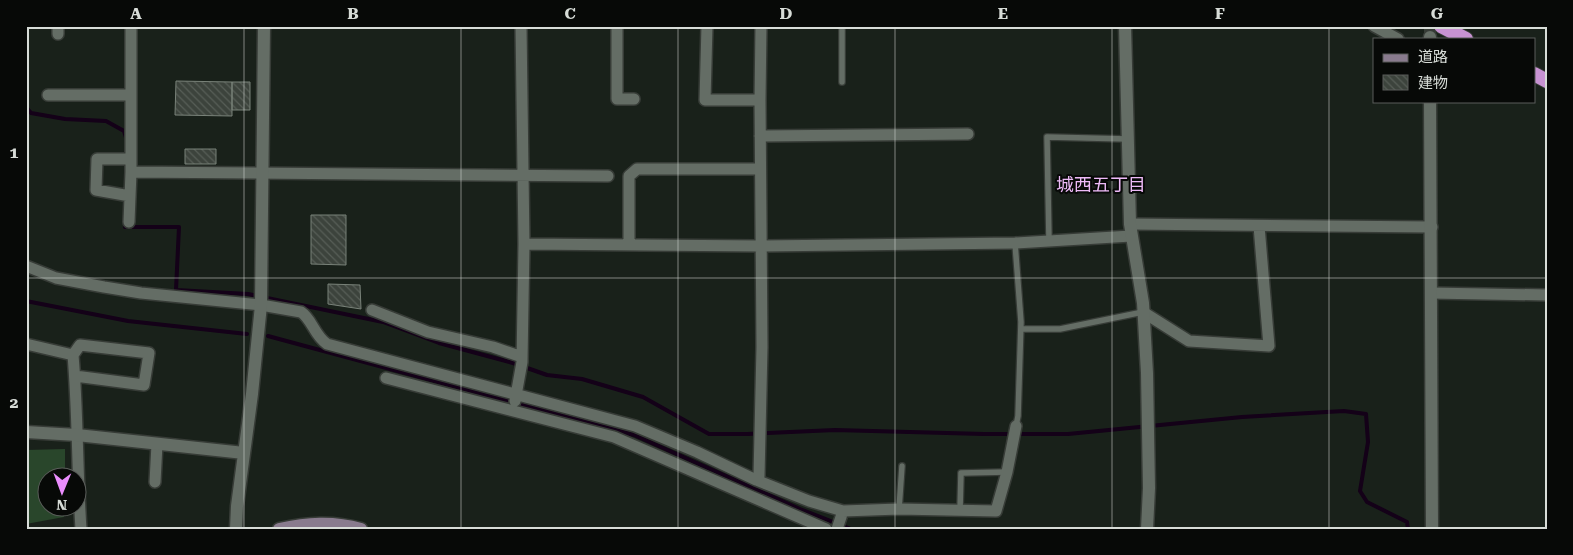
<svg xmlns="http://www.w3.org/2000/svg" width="1573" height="555" font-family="'Roboto Serif','Noto Sans JP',serif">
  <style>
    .green { fill: #29462b }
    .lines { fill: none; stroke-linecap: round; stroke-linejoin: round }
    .stream { stroke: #140118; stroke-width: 4 }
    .building { fill: url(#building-back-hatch); stroke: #798279 }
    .tertiary-tunnel { stroke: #363d36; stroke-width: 12; stroke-dasharray: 12 6; stroke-linecap: butt }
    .service-casing { stroke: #373c37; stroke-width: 8 }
    .minor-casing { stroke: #373c37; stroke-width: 14 }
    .tertiary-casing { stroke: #373c37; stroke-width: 15 }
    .secondary-casing { stroke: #373c37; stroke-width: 15 }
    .trunk-casing { stroke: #373c37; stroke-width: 16 }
    .service { stroke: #646d65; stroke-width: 5.5 }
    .minor { stroke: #646d65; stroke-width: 11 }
    .tertiary { stroke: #646d65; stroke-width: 12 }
    .secondary { stroke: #897b8e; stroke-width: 12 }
    .trunk { stroke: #c792d2; stroke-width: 14 }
    .grid { fill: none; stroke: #d7dcd7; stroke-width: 1; stroke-opacity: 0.55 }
    .labels { text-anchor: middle; stroke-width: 4; stroke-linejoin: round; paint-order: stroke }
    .neighbourhood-label { font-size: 18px; fill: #edbaf7; stroke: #070907 }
    .neatline { fill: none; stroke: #d7dcd7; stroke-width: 2 }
    .grid-label { font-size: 16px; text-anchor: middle; font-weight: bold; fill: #d7dcd7 }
  </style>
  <defs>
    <pattern id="building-back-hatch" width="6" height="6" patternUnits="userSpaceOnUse" patternTransform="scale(1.25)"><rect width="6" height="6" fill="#3c433c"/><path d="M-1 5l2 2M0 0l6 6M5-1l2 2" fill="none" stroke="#575e57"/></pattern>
  </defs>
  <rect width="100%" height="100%" fill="#19211a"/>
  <!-- green -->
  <path class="green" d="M65,449v28l-17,1v30h16v9l-38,7v-74z"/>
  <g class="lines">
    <!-- stream -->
    <path class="stream" d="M26,107l5,6 34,6 41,2 18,10 3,10
      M125,222v5h54l-3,63 72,4 135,28 56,21 74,20 34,12 35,4 61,18 66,37h38l88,-4 149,4h84l174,-17 102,-6 22,3 2,28 -8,49 7,11 40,20 1,7
      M26,301l102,20 119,13
      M268,336l366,99 166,74 51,20"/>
  </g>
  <!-- building -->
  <path class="building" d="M176,81l56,1v34l-57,-1z
    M232,82h18v28h-18z
    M185,149h31v15h-31z
    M311,215h35v50l-35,-1z
    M328,284l32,1 1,24 -33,-5z"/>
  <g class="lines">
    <!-- tertiary-tunnel -->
    <path class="tertiary-tunnel" d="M1430,26v11"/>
    <!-- service casing -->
    <g class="service-casing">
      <path id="service" d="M842,82v-56
        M1049,240l-2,-103 81,2
        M1015,243l6,79 -3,94 -2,10
        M1021,329h39l83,-17
        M899,509l3,-43
        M960,510l1,-37 46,-1"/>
    </g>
    <!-- minor casing -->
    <g class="minor-casing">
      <path id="minor" d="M521,26l3,218 237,2 254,-3 116,-7
        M617,26v73h17
        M707,26l-2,74h55
        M1374,26l24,13
        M58,34v-8
        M48,95h83
        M760,136l208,-2
        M131,172v-146
        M130,196l-34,-6 1,-31h34
        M129,222l2,-50 477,4
        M1130,224l302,3
        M629,245v-69l8,-7h123
        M26,266l30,12 48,9 37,6 120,12 40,7c11,7 13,23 26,32l308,82 62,26 59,28 53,21 34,10 -6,18
        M1431,293l116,2
        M372,310l56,22 65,15 29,10
        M1143,312l46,29 80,5 -10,-120
        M26,344l47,11c5,58 4,116 8,174
        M73,355l7,-10 69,8 -5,32 -69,-9
        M386,378l228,59 212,92
        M515,401l7,-39 2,-118
        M756,480l3,-4 3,-129 -2,-247 1,-74
        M155,482l2,-38
        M843,511l56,-2 97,2 11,-39 9,-46"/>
    </g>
    <!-- tertiary casing -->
    <g class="tertiary-casing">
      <path id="tertiary" d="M1125,26l5,198 13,79 4,70 2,115 -2,41
        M1430,39v-2
        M1430,101l2,428
        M26,432l51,3 167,18
        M236,529l1,-23 15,-112 9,-89 3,-279"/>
    </g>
    <!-- secondary casing -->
    <g class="secondary-casing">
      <path id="secondary" d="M279,529c28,-6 54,-8 82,0"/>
    </g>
    <!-- trunk casing -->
    <g class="trunk-casing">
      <path id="trunk" d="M1441,26l25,13
        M1534,74l13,7"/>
    </g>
    <!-- service -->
    <use href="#service" class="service"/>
    <!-- minor -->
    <use href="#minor" class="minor"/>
    <!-- tertiary -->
    <use href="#tertiary" class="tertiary"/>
    <!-- secondary -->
    <use href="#secondary" class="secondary"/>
    <!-- trunk -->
    <use href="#trunk" class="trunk"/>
  </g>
  <!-- grid -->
  <path class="grid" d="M244,26v503M461,26v503M678,26v503M895,26v503M1112,26v503M1329,26v503M26,278h1521"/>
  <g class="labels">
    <!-- neighbourhood labels -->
    <g class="neighbourhood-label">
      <text x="1101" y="191">城西五丁目</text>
    </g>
  </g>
  <!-- border -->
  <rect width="1573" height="555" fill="none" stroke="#070907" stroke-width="55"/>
  <!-- legend -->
  <rect x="1373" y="38" width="162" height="65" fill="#070907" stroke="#5a5d5a"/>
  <rect x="1383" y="54" width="25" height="8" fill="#897b8e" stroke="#5a5d5a"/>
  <text x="1418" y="62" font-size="15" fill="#d7dcd7">道路</text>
  <rect x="1383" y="75" width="25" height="15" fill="url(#building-back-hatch)" stroke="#5a5d5a"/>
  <text x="1418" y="88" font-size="15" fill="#d7dcd7">建物</text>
  <!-- north arrow -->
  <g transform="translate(62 492) rotate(181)"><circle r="24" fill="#070907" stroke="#5a5d5a"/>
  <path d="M0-4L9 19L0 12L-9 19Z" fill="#ea8dfd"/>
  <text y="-8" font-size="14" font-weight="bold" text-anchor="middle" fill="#d7dcd7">N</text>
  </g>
  <rect x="28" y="28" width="1518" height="500" class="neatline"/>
  <g class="grid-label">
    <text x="136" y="19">A</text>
    <text x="353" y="19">B</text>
    <text x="570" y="19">C</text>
    <text x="786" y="19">D</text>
    <text x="1003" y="19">E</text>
    <text x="1220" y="19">F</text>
    <text x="1437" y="19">G</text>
    <text x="14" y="158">1</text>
    <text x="14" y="408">2</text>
  </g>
</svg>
